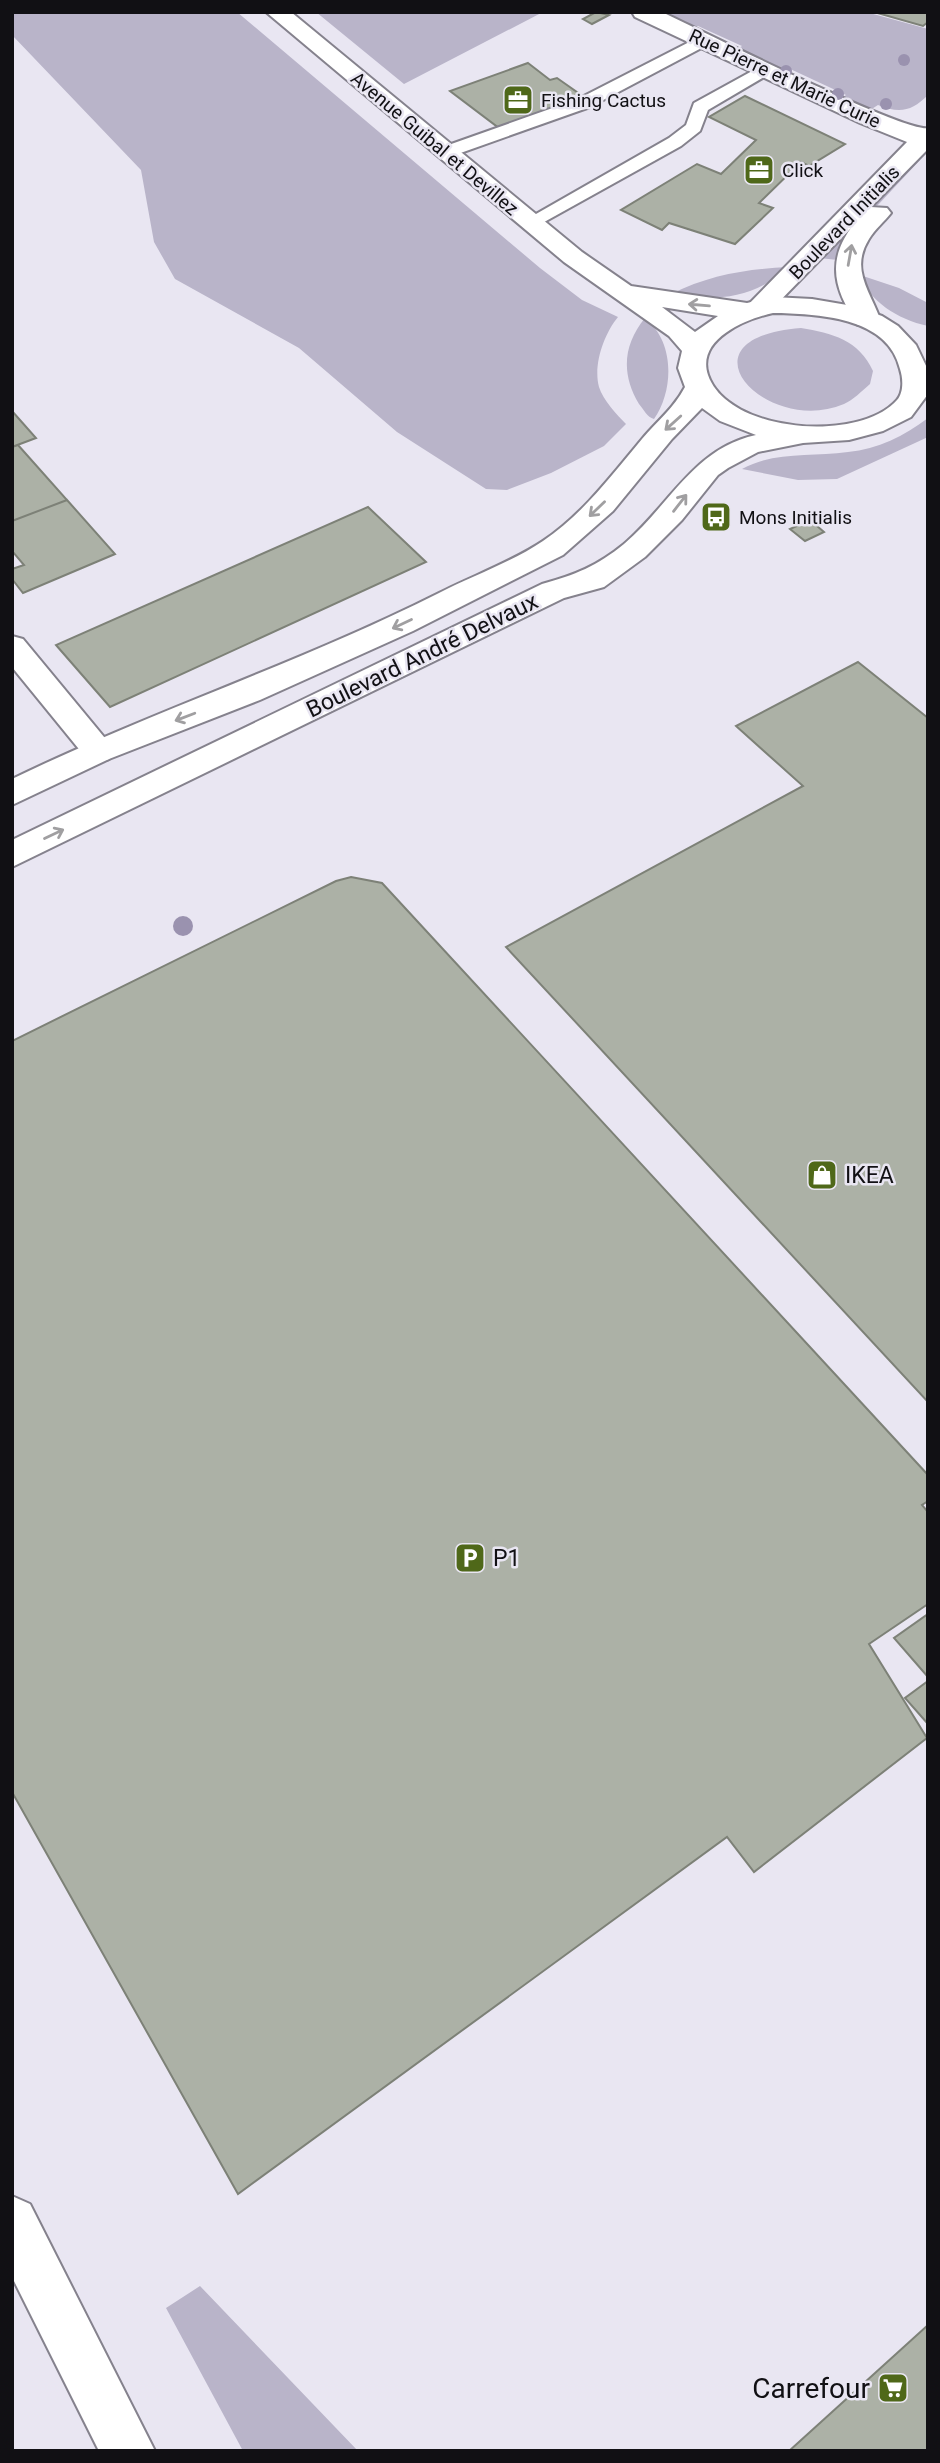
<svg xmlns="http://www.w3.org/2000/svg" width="940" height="2463" font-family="Roboto,sans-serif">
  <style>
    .green { fill: #b9b4c9 }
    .building { fill: #acb1a6; stroke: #7d8177; stroke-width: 2 }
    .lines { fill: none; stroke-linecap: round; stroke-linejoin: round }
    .lane-casing { stroke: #85828d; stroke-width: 4 }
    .street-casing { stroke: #85828d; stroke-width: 4 }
    .secondary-casing { stroke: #85828d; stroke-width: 4 }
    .lane { fill: #fff; fill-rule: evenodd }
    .street { fill: #fff; fill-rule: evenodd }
    .secondary { fill: #fff; fill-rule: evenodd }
    .tree { fill: #9a92af }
    .oneway { stroke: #a09fa1 }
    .labels { text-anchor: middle; stroke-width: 5; stroke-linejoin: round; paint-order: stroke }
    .far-street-label { font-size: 19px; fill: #111014; stroke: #e9e6f2 }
    .far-poi-label { font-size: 19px; fill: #111014; stroke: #e9e6f2; text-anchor: start }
    .street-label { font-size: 23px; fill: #111014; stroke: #e9e6f2 }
    .poi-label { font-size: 23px; fill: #111014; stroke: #e9e6f2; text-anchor: start }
    .near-poi-label { font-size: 28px; fill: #111014; stroke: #e9e6f2; text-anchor: end }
  </style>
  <rect width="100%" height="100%" fill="#e9e6f2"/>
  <!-- green -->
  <path class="green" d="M12,12h225l303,256 42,32 36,17c-14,17 -25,48 -19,70 4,13 18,28 27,37l-22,22 -53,27 -44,17 -21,-1 -89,-57 -98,-84 -124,-69 -21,-37 -13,-72 -129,-135z
    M316,12h227l-139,72z
    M668,12h198l62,17v66c-16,16 -28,19 -50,10l-11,7 -26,-13 5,-4 -60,-28 -6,3 -44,-20 6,-4 -44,-20 -7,3 -28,-13z
    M911,157l9,3 -72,77 -10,23 -19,-2z
    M788,267c-31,31 -74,36 -117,27 38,-19 75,-25 117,-27z
    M857,274l42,14 29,15v23c-32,-7 -56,-24 -71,-52z
    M645,318c30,24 29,72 9,101 -7,-2 -10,-9 -15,-15 -18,-30 -16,-59 6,-86z
    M801,328c31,5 58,12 72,43l-3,13c-8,7 -17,16 -26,20 -77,33 -172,-66 -43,-76z
    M928,418v19l-91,42 -39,1 -56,-11c33,-18 69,-12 106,-17 30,-3 56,-16 80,-34z
    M200,2286l158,165h-115l-77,-143z"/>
  <!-- building -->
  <path class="building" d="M596,12l13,3 -17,9 -9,-5z
    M874,12h54v10l-5,4z
    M528,63l22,17 7,-2 27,19 -85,31 -49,-37z
    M745,96l100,48 -36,22 -8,-4 -42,41 14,5 -38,36 -66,-21 -7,7 -41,-20 76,-46 24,10 35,-34 -47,-23z
    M12,411l24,27 -24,9z
    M18,445l49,55 -55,21v-74z
    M67,500l48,54 -92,39 -11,-14v-10l12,-4 -12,-14v-30z
    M368,507l58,55 -316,145 -54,-62z
    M810,520l14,12 -19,9 -15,-12z
    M858,662l70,56v684l-422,-455 297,-161 -67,-60z
    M351,877l31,6 546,592v26l-6,4 6,7v92l-59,40 58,94 -173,134 -27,-35 -489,357 -226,-402v-751l324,-160z
    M928,1614v63l-34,-39z
    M928,1681v43l-23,-26z
    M928,2325v126h-139z"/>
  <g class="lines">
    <!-- lane casing -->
    <g class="lane-casing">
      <path id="lane" d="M703,35l8,5 -2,4 -119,63 -138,49h-12l-3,-4 3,-4 138,-49z
        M765,64l8,5 -2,4 -63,37 -8,21 -19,15 -144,80 -6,1 -9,-5 147,-84 17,-13 8,-22z"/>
    </g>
    <!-- street casing -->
    <g class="street-casing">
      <path id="street" d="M632,12h30c36,17 243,121 266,116v21l-57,58 16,1 4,5c-7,9 -16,16 -22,26 -19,30 1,52 11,80l-4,6h-18c-23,-33 -32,-63 -7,-97l-83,85h-18l-4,-6 161,-165 -47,-19 -225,-106z
        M12,636l11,3 86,104 5,8 -5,8 -11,3 -11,-3 -75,-92z
        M12,2196l18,8 125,247h-56l-87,-174z"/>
    </g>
    <!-- secondary casing -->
    <g class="secondary-casing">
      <path id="secondary" d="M266,12h25l291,240 49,34 116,17 26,-6 39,2 41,7 29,10 16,10 18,19 12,25v24l-17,23 -28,14 -34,9 -46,3 -45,9 -30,16 -10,7 -36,45 -37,37 -41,30 -40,11 -552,269v-27l530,-256c33,-9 55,-18 82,-40 45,-38 70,-96 132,-109l-36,-14 -18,-13 -30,31 -59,72 -50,44 -150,76 -153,69 -151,59 -97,46v-26c140,-68 288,-116 427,-186 33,-17 73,-31 104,-52 39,-26 69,-66 99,-102 15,-18 32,-31 43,-52l-7,-19 4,-17 -13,-15 -105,-74zM662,307l56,9 -23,16zM773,313c43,1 115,3 127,56 3,9 4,23 -3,31 -38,43 -169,33 -189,-25 -12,-36 38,-56 65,-62z"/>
    </g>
    <!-- lane -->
    <use href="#lane" class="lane"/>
    <!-- street -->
    <use href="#street" class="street"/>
    <!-- secondary -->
    <use href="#secondary" class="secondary"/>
  </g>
  <!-- trees -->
  <g class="tree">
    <circle cx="904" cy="60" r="6"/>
    <circle cx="786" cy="71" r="6"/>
    <circle cx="838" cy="94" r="6"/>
    <circle cx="886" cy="104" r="6"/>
    <circle cx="183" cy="926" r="10"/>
  </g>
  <!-- one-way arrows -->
  <defs><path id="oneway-shaft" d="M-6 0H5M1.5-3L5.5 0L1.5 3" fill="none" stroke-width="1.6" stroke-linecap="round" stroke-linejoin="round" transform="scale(1.75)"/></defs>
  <g class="oneway">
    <use href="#oneway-shaft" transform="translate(850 255) rotate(-80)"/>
    <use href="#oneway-shaft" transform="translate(699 305) rotate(-175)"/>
    <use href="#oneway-shaft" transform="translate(673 423) rotate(138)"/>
    <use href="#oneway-shaft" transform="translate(680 503) rotate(-52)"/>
    <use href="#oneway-shaft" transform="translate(597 509) rotate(136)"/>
    <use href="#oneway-shaft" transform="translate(402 624) rotate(155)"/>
    <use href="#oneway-shaft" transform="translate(185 717) rotate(159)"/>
    <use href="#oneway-shaft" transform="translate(54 834) rotate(-25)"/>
  </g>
  <!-- icons -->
  <defs>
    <g id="office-square" transform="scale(1.575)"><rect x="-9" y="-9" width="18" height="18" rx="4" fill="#4f6819" stroke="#e9e6f2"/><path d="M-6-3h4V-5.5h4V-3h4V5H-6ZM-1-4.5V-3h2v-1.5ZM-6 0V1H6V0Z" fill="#fff"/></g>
    <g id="bus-square" transform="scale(1.575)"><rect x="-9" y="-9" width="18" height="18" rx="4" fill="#4f6819" stroke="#e9e6f2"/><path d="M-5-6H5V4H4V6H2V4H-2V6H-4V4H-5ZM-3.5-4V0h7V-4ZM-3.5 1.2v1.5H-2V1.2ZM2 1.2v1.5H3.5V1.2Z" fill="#fff"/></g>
    <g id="shop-square" transform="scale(1.575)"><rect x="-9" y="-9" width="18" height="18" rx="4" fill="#4f6819" stroke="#e9e6f2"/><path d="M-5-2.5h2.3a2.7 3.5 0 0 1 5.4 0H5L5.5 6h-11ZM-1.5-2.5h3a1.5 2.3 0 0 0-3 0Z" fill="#fff"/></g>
    <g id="parking-square" transform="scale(1.575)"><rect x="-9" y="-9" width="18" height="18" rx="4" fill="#4f6819" stroke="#e9e6f2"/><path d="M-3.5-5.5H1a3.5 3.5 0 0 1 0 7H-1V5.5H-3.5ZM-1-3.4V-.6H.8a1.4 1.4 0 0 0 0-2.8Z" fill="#fff"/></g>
    <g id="supermarket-square" transform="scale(1.575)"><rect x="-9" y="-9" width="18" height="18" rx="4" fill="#4f6819" stroke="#e9e6f2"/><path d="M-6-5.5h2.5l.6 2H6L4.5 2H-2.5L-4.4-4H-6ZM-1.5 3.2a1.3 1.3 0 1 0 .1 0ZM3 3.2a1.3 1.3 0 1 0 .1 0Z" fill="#fff"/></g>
  </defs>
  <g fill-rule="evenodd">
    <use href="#office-square" x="518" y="100"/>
    <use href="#office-square" x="759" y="170"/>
    <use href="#bus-square" x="716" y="517"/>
    <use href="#shop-square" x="822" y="1175"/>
    <use href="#parking-square" x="470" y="1558"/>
    <use href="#supermarket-square" x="893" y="2388"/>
  </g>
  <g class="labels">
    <!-- far-street labels -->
    <g class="far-street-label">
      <text transform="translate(785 78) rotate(25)" y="7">Rue Pierre et Marie Curie</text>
      <text transform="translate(435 143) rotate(40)" y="7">Avenue Guibal et Devillez</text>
      <text transform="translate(844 222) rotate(-46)" y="7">Boulevard Initialis</text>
    </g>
    <!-- far-poi labels -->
    <g class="far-poi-label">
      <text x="541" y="107">Fishing Cactus</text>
      <text x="782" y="177">Click</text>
      <text x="739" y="524">Mons Initialis</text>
    </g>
    <!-- street labels -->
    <g class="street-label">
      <text transform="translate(422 655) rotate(-26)" y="8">Boulevard André Delvaux</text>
    </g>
    <!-- poi labels -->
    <g class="poi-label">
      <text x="845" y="1183">IKEA</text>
      <text x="493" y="1566">P1</text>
    </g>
    <!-- near-poi labels -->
    <g class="near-poi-label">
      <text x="870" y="2398">Carrefour</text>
    </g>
  </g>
  <!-- border -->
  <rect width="940" height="2463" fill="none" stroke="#111014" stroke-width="28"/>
</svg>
